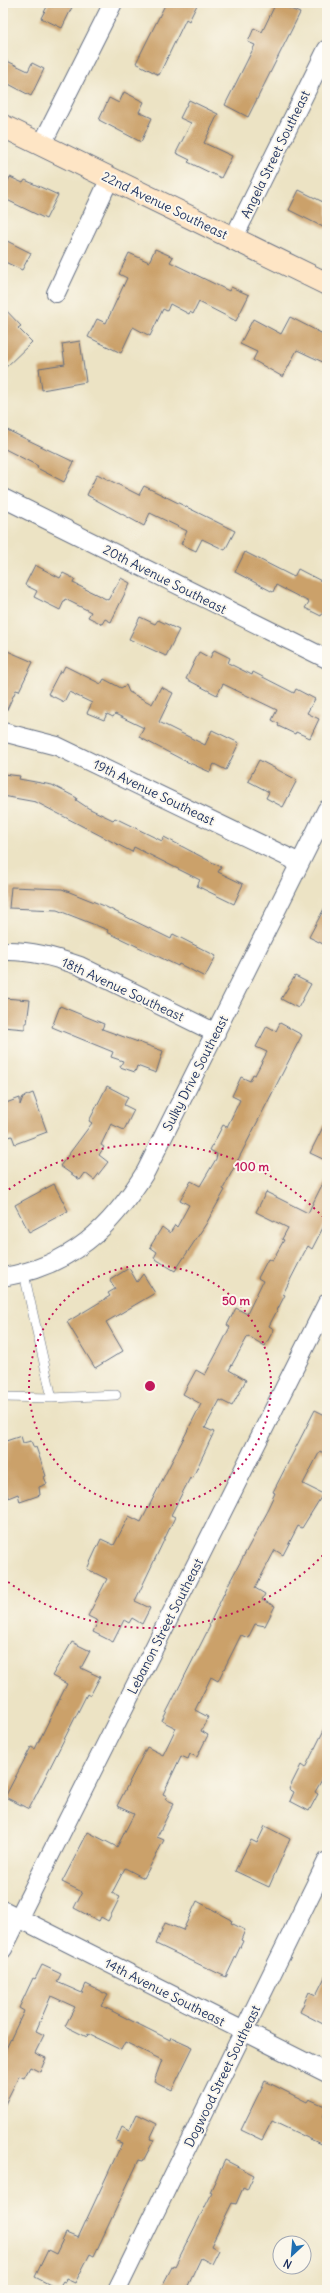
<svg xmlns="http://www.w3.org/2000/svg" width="330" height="2293" font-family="Delius,sans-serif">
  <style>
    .building { fill: #cba16b }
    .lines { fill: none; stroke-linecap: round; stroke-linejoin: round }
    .lane-casing { stroke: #646e82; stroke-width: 10 }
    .street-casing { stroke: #646e82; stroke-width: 20 }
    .secondary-casing { stroke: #646e82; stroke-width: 24 }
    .lane { stroke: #fff; stroke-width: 9 }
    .street { stroke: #fff; stroke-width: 18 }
    .secondary { stroke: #fee5c5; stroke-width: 22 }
    .ring { fill: none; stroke: #c2185b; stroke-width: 2; stroke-dasharray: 2 4 }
    .labels { text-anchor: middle; stroke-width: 4; stroke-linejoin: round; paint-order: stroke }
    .street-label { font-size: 13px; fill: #1b2f5e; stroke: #fbf7ec }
    .centre { fill: #c2185b; stroke: #fbf7ec; stroke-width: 2 }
    .ring-label { font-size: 12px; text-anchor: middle; font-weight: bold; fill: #c2185b; stroke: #fbf7ec; stroke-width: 4; stroke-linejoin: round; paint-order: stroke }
  </style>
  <rect width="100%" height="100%" fill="#fbf7ec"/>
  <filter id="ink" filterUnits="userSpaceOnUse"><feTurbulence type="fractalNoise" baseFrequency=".025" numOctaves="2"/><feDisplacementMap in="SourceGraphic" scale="8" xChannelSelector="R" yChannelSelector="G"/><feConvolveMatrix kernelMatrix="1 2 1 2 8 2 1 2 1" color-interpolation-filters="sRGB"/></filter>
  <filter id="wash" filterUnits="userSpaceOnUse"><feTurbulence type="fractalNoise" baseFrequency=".012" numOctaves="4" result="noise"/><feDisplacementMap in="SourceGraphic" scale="16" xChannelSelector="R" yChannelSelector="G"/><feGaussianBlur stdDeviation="0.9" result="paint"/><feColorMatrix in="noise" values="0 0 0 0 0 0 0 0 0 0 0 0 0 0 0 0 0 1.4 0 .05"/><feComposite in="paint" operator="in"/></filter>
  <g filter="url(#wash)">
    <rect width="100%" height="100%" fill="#ece3c4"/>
    <g id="blocks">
      <!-- building -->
      <path class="building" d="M49,3h25l-12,25 -21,-10z
        M166,3h32l-9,18 -3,-2 -27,56 -23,-12z
        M276,3l24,10 -52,104 -23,-12 30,-60 -7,-3 6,-14 8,4z
        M3,59l25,12 4,-8 12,6 -13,27 -28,-15z
        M124,92l20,10 -5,10 13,6 -11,24 -42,-22 10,-22 10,5z
        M189,100l29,14 -14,29 28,13 -11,22 -33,-16 2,-2 -14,-7 15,-30 -11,-5z
        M10,177l13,6 2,-3 33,15 -12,24 -43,-21v-6z
        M299,190l28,14v25l-38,-19z
        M3,239l28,14 -9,17 -19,-9z
        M155,249l18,8 -3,5 59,29 2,-4 18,8 -13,26 -37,-19 -6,12 -3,-2 -1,2 -19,-10 -3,7 -4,-2 -13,27 -17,-9 -12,26 -33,-16 9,-18 9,4 21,-45 -8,-4 10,-21 20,9z
        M3,307l18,19 -3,2 14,14 -29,28z
        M290,317l37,19v28l-30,-14 -14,27 -30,-17 4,-8 -17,-8 13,-25 28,15z
        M80,341l6,41 -44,8 -3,-22 26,-4 -3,-20z
        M3,428l71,34 -10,20 -27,-14 1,-2 -35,-18z
        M97,474l42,21 5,-9 91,45 -10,19 -23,-11 -6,12 -15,-7 6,-13 -37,-18 -6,13 -57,-31z
        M245,552l49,25 4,-8 29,15v22l-6,10 -16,-8 4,-6 -33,-17 -3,7 -38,-20z
        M35,565l25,13 3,-5 12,6 -2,4 35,17 13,-22 9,5 -19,39 -6,-3 -3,5 -14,-7 3,-5 -26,-13 -5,11 -26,-13 3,-6 -12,-6z
        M140,617l15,7 3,-4 21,10 -13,26 -37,-17z
        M3,649l30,13 -14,29 -3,-1 -13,28v-35l4,-9 -4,-2z
        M214,650l16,8 -2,5 24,12 1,-3 41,21 2,-4 19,10 -8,14 12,6 -9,19 -14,-6 -1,2 -17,-8 1,-2 -7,-4 5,-10 -54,-26 -6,11 -31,-16 13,-27 11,6z
        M65,666l36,18 3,-5 17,9 5,-3 3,7 23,12 9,-17 12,6 -14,29 46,23 7,-15 27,13 -13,27 -12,-6 -4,8 -27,-12 -44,-23 5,-9 -29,-14 -2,3 -6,-3 -3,6 -17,-7 5,-10 -23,-11 -5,10 -16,-8 12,-23 2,1z
        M259,760l38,20 -14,27 -17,-9 3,-6 -21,-11z
        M3,774l17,2 -1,3 33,6 25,13 -1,2 12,8 25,12 2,-2 47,23 2,-4 57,30 -3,5 25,12 -9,20 -37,-18 3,-6 -66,-33 -2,5 -96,-50 -33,-6z
        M11,887l51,2 40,16 69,34 2,-5 43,22 -11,21 -26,-13 -1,2 -27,-13 -44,-21 1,-2 -51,-20 -48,-2z
        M327,903v43l-18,-9z
        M295,976l16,8 -13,24 -17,-9z
        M3,998l27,2 -3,23h-2v6l-22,-2z
        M60,1006l44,18 -2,5 61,22 -7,22 -19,-7 -2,6 -15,-5 3,-6 -12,-4 2,-5 -61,-25z
        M280,1023l22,12 -79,154 2,1 -19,34 -31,47 -21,-13 3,-6 -7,-5 12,-20 8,6 5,-8 2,2 12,-22 -9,-5 11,-19 9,5 16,-27 1,-5 -7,-4 13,-25 4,2 13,-27 -8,-4 9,-19 9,4 3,-7 2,1 12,-23 -11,-5 11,-21 9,5z
        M107,1086l21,11 -4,8 10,5 -10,20 -13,-6 -10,21 3,2 -5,8 9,7 -14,18 -9,-7 -5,7 -20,-14 32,-43 -3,-2z
        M33,1093l14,39 -32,12 -3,-8 -6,2 -3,-9v-25l17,-6v7l3,-8z
        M327,1119v42l-17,-8z
        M327,1175v45l-15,29 -4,-3 -4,7 -21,41 2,1 -16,31 5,3 -9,17 -17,-10 -19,34 17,10 -14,26 -12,-6 -15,28 9,4 -22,47 -2,-1 -19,37 4,2 -40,84 15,7 -8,16 -10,-6 -3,5 -5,-3 -11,22 -20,-10 5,-11 -10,-5 19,-37 -20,-10 14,-30 13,6 15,-29 12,6 60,-118 -18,-10 13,-24 9,5 16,-30 9,-18 -3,-2 9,-17 11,6 16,-33 -5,-3 10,-19 4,2 12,-21 -2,-1 6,-11 -32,-16 10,-20 42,21z
        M54,1184l14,27 -39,21 -14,-27z
        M129,1268l8,14 6,-8 12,19 -49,29 17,29 -28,17 -28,-46 43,-26 -2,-3 7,-4 -5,-9z
        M315,1410l12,6v39l-7,-4 -17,33 20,10 -21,34 -4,-2 -15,29 -8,-5 -20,38 10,6 -3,6 13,6 -10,20 -10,-2 -7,14 -7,-3 -23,46 -7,-4 -16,33 13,7 -7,14 7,4 -11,22 -7,-3 -2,5 -7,-3 -18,38 4,2 -2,3 9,4 -17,34 7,3 -20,38 -19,-10 -13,25 8,4 -12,24 -7,-4 -2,4 -25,-13 8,-16 -20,-10 26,-50 29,15 17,-33 -17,-8 30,-59 16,8 13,-27 -14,-7 48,-95 -1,-1 20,-42 40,-74 -1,-1 7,-15 -2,-1z
        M21,1436l2,7 8,-2 3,7 2,-1 10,29 -2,1 3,7 -8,3 1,8 -20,7 -2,-8 -10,4 -2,-8 -3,1v-49z
        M72,1642l18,9 -9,17 19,9 -10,19 -3,-2 -58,115 -24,-12 26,-50 4,2 32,-65 -15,-8z
        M327,1724v47l-12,21 3,2 -9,17 -19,-10 4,-9 -5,-3 12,-24 4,3z
        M265,1826l25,13 -21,48 -34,-16 16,-31 6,3z
        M197,1901l35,19 -1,3 14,7 -4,10 2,1 -17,36 -70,-33 9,-21 18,7z
        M42,1965l19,9 -4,8 25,11 4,-9 22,11 -6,11 68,34 1,-3 22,10 -21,43 -18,-9 8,-21 -37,-18 -4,8 -33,-16 -1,3 -22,-11 10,-19 -24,-11 -15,35 8,4 -9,18 11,5 -6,14 -10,-5 -6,11 -5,-2 -16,32v-53l21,-44 -5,-3 14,-30 2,1z
        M327,1973v42l-4,9 -23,-12 9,-20 7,3z
        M265,2081l42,21 2,-3 18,8 -4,10 4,2v28l-55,-26 -10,19 -21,-10z
        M137,2114l20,10 -7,15 4,1 -11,21 -4,-1 -45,96 -4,-2 -15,29 -9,-4 -1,3 -2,-1 -5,8 -23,-12 13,-27 8,4 10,-21 12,5 44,-95 -6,-2 6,-14 7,4z
        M225,2160l29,15 -7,15 -4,-2 -7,16 -4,-1 -21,43 8,4 -7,14 -11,-6 -15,32h-26l13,-25 2,1 37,-73 -2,-1z"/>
    </g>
  </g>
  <g filter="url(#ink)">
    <use href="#blocks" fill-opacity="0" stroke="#646e82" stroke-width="1"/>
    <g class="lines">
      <!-- lane casing -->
      <g class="lane-casing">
        <path id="lane" d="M24,1274l28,124
          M3,1397l49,1 64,-3"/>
      </g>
      <!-- street casing -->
      <g class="street-casing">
        <path id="street" d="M42,144l71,-141
          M233,239l94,-190
          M56,293l54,-115
          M3,498l324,161
          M3,732l54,14 243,117
          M3,951c27,-1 51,6 77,15l136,67
          M3,1277c68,-11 108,-49 143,-106l181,-362
          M3,1910l324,163
          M3,1949l324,-646
          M117,2290l210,-429"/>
      </g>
      <!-- secondary casing -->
      <g class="secondary-casing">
        <path id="secondary" d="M3,126l324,158"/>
      </g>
      <!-- lane -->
      <use href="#lane" class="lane"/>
      <!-- street -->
      <use href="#street" class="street"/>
      <!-- secondary -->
      <use href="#secondary" class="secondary"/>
    </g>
  </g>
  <!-- distance rings -->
  <g class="ring">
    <circle cx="150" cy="1386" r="121"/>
    <path d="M327 1551A242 242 0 0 1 4 1579M4 1193A242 242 0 0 1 327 1221"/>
  </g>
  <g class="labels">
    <!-- street labels -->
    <g class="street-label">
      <text transform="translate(275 154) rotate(-64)" y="5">Angela Street Southeast</text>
      <text transform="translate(165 205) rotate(26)" y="5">22nd Avenue Southeast</text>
      <text transform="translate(165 579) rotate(27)" y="5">20th Avenue Southeast</text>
      <text transform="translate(154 792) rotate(26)" y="5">19th Avenue Southeast</text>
      <text transform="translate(123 989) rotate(25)" y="5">18th Avenue Southeast</text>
      <text transform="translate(195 1073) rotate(-63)" y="5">Sulky Drive Southeast</text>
      <text transform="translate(165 1626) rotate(-63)" y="5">Lebanon Street Southeast</text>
      <text transform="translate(165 1992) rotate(27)" y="5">14th Avenue Southeast</text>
      <text transform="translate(222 2076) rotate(-64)" y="5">Dogwood Street Southeast</text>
    </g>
  </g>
  <circle cx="150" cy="1386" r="6" class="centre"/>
  <g class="ring-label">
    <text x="252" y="1171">100 m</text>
    <text x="236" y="1305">50 m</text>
  </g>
  <!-- margin -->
  <rect width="330" height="2293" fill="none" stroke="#fbf7ec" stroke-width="16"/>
  <!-- north arrow -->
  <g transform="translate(292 2255) rotate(206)"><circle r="19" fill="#fbf7ec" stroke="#a1a7b3"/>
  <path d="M0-3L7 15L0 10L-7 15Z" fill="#1f6fb2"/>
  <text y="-6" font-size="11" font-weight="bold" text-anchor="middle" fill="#1b2f5e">N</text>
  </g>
</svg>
